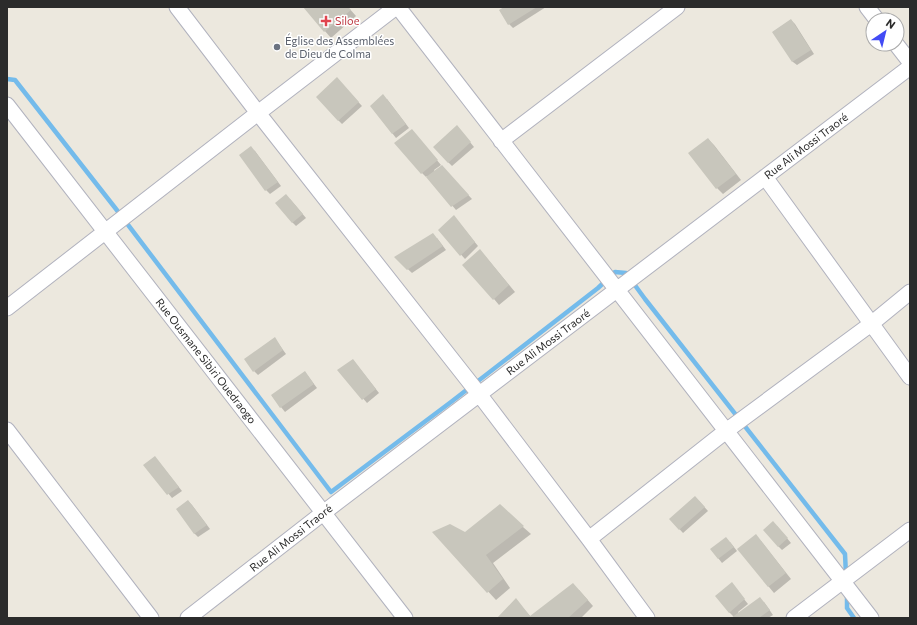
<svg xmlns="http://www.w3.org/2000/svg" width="917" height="625" font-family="Commissioner,sans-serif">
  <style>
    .shadow { fill: #0003 }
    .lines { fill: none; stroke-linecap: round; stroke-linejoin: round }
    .stream { stroke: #74bbeb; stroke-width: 4.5 }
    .building { fill: #c8c6bc }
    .street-casing { stroke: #b1b2be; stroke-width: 17 }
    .street { stroke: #fff; stroke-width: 15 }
    .health-dot { fill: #e0444e; stroke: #fff; stroke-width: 1.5 }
    .worship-dot { fill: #6b7280; stroke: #fff; stroke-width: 1.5 }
    .labels { text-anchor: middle; stroke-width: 3; stroke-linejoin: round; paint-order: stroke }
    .health-label { font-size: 11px; fill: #be3a42; stroke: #fff; text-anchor: start }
    .worship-label { font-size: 11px; fill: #5b616d; stroke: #fff; text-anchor: start }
    .street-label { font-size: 11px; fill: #2b2b2b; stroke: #fff }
  </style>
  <rect width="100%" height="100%" fill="#ece8de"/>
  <!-- shadow -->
  <path class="shadow" d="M304,7h44l8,9 -25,22z
    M505,7h41l-33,21 -4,-4z
    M791,20l4,4 19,30 -17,11 -4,-3 -20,-30z
    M340,82l22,24 -20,18 -4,-4z
    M387,99l22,29 -13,10 -25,-32z
    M461,131l13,16 -22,19 -4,-4z
    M415,134l26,31 -7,5 1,2 11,-1 26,28 -16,11 -29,-34 -1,1 -4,-4z
    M708,139l6,6 27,35 -18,14 -6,-6z
    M251,148l4,3 26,35 -11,8 -4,-4z
    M290,199l16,19 -10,8 -4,-4z
    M457,220l21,26 -13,13 -26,-29z
    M437,238l9,12 -34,23 -16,-15z
    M485,256l30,36 -16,13 -5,-6z
    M278,343l8,11 -28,21 -4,-4z
    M353,360l26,33 -12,10 -28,-33z
    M308,376l9,12 -32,24 -13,-16z
    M158,461l24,30 -10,7 -27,-33z
    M188,501l4,4 18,24 -12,8 -4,-4z
    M699,501l9,10 -25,22 -12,-13z
    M777,526l14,17 -9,7 -4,-4z
    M523,527l8,7 -38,29 17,25 -14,12 -63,-68 32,2z
    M761,541l30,38 -17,14 -5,-6 -30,-38z
    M730,542l7,9 -15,12 -11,-14z
    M735,588l13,16 -10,8 1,2 25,-12 9,13 -5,3h-34v-1l-5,-5z
    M579,590l14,16 -12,12h-82l17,-18 15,17z"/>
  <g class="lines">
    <!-- stream -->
    <path class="stream" d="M7,79l8,1 101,129 215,283 120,-90 147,-114 17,-16 11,1 19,26 200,255 1,21
      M847,594v14l7,10"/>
  </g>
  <!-- building -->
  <path class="building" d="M303,7h45l3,3 -27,22z
    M504,7h33l-29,18 -9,-15z
    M791,19l20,31 -19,12 -20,-30z
    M337,77l22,25 -21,19 -22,-24z
    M383,94l23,30 -14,10 -22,-28z
    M457,125l14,17 -23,21 -15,-16z
    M412,129l26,31 -17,14 -27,-31z
    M708,138l28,36 -20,15 -28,-36z
    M251,146l27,36 -13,9 -26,-36z
    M442,165l27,30 -18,12 -25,-30z
    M286,194l17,20 -11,9 -17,-20z
    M454,215l21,27 -15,14 -22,-26z
    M433,233l10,13 -36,24 -13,-13z
    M480,249l29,36 -16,15 -31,-35z
    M275,337l8,13 -30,22 -9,-13z
    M353,359l23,30 -14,11 -25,-30z
    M305,371l9,13 -34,24 -9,-13z
    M155,456l24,31 -12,8 -24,-30z
    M695,496l10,11 -26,23 -10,-11z
    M188,500l19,25 -13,9 -18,-25z
    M500,504l24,22 -38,29 17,24 -16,14 -55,-61 18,-8 15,8z
    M773,521l15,17 -10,9 -15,-17z
    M756,534l30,39 -18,14 -31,-38z
    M726,537l8,10 -16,12 -8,-10z
    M732,582l13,17 -16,14 -14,-17z
    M573,583l15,17 -20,18h-71l19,-20 14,18z
    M760,597l10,13 -11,8h-28z"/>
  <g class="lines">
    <!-- street casing -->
    <g class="street-casing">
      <path id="street" d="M177,7l81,106 221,281 110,145 58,79
        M398,7l473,611
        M867,7l10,13
        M896,44l14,18
        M7,105l398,513
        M501,141l176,-134
        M765,177l145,200
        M7,308l251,-195 138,-106
        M7,430l144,188
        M589,539l137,-108 145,-107 39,-32
        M188,618l135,-105 587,-446
        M794,618l116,-88"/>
    </g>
    <!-- street -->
    <use href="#street" class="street"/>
  </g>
  <!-- markers -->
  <path class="health-dot" d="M324 15h4v4h4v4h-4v4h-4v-4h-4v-4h4z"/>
  <circle class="worship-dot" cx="277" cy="47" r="4"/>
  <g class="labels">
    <!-- health labels -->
    <g class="health-label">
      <text x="335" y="25">Siloe</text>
    </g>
    <!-- worship labels -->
    <g class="worship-label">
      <text x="285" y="45">Église des Assemblées<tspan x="285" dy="13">de Dieu de Colma</tspan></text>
    </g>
    <!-- street labels -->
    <g class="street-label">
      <text transform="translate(806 146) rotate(-37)" y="4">Rue Ali Mossi Traoré</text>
      <text transform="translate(548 342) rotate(-37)" y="4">Rue Ali Mossi Traoré</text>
      <text transform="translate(206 361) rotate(52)" y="4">Rue Ousmane Sibiri Ouedraogo</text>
      <text transform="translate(291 538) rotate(-38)" y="4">Rue Ali Mossi Traoré</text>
    </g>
  </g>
  <!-- border -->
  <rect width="917" height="625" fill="none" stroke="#2b2b2b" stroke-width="16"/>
  <!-- north arrow -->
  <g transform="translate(885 32) rotate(35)"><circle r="19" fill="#ffffff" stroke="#aaaaaa"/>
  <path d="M0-3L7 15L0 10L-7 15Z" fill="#424bf5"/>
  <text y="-6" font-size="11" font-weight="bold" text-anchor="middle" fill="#2b2b2b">N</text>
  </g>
</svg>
